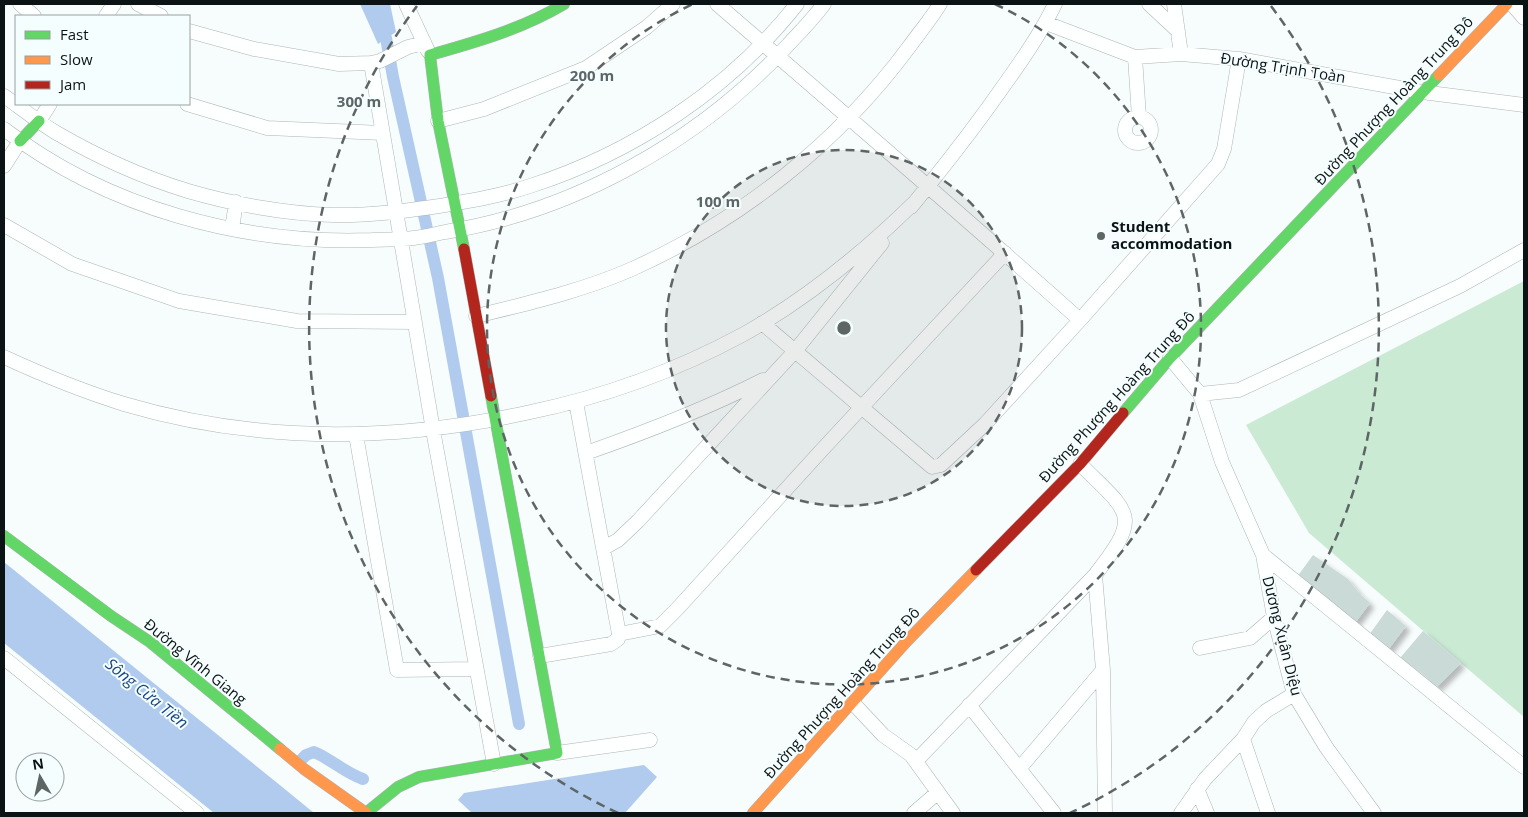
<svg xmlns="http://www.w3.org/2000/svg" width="1528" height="817" font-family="'Open Sans',sans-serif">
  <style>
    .forest { fill: #caead4 }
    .water { fill: #b0cbed }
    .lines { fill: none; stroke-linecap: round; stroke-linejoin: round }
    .canal { stroke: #b0cbed; stroke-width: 12 }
    .building { fill: #cadad7; filter: url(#shadow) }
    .street-casing { stroke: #b0b5b5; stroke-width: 15 }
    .fast-casing { stroke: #b0b5b5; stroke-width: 12 }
    .slow-casing { stroke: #b0b5b5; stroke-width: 12 }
    .jam-casing { stroke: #b0b5b5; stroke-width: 12 }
    .street { stroke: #feffff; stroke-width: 14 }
    .fast { stroke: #63d668; stroke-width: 11 }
    .slow { stroke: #ff974d; stroke-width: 11 }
    .jam { stroke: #b3261e; stroke-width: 11 }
    .ring { fill: none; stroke: #5e6565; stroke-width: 2.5; stroke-dasharray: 9 6 }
    .poi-dot { fill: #5e6565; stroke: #f5fefe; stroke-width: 2 }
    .labels { text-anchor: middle; stroke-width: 4; stroke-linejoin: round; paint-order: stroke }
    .street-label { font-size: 15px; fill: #0c1314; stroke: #f5fefe }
    .poi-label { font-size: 15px; font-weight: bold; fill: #0c1314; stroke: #f5fefe; text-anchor: start }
    .water-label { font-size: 16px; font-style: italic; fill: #16457f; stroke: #f5fefe }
    .centre { fill: #5e6565; stroke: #f5fefe; stroke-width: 2.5 }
    .ring-label { font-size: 15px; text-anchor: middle; font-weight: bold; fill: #5e6565; stroke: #f5fefe; stroke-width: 4; stroke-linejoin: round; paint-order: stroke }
  </style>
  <defs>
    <filter id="shadow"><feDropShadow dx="4.5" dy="4.5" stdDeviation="2.5" flood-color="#0004"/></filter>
  </defs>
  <rect width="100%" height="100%" fill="#f7fcfc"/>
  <!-- forest -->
  <path class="forest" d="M1524,281v436l-215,-184 -63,-108z"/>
  <!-- water -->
  <path class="water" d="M360,4h30l6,28 -18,12z
    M4,562l277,224 33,27h-100l-210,-170z
    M644,765l13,12 -32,36h-153l-14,-13 6,-7z"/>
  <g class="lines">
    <!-- canal -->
    <path class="canal" d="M386,38l7,39 45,201 81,446
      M301,760l5,-5 8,-3c17,7 31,21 49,27"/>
  </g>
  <!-- building -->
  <path class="building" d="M1313,555l35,24 11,14 11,10 -15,20 -58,-46z
    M1387,610l19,16 -18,24 -19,-15z
    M1423,631l38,32 -25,25 -12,-13 -24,-17z"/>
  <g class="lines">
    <!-- street casing -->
    <g class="street-casing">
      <path id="street" d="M20,4l14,12
        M138,4l23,12
        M406,4l22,47
        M717,4c122,105 243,209 363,316
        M1149,4l29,27
        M1174,4l7,50
        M1512,4l12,14
        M106,16l8,-12
        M1046,23l89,34 46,-3 58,5 183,33 102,13
        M189,31l65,18 85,15 32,-1 9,-2 28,-14 16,-4
        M1135,57l4,60
        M371,63l62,367 61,334
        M4,96c17,12 33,25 51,36 41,24 87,45 133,59 44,13 99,23 145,24 35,1 71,-4 106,-9 30,-5 61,-10 91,-20 103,-33 200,-97 267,-182
        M187,104l80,24 116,5
        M1125 130a13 13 0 1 1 26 0a13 13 0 1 1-26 0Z
        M39,121l11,-17
        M438,121l46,-12 102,-41 61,-41 26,-23
        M4,129c103,79 239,116 368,111 14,-1 28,0 42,-2 10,-1 21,-4 31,-6 130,-21 254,-91 343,-187 12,-13 25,-26 36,-41
        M4,166l16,-25
        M911,207c31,-38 61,-76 89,-116 20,-28 40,-56 55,-87
        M4,225l68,39 107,37 118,20 118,1
        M232,229l4,-27
        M476,316c53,-13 106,-25 156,-47 109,-49 206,-126 277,-222 10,-14 22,-28 31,-43
        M762,323l170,144 9,-2 44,-41 95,-104 138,-156 6,-15 15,-90
        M4,357c39,18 78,34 120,47 132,39 268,38 402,9 78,-16 148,-41 218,-79 64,-36 120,-82 172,-133
        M1170,358l30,36 22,68 41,93 261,212
        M1200,394l39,-4 221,-104 64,-36
        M356,435l41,235 79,-1
        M586,453c60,-21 120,-44 177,-73
        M604,548l14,-8 20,-19 157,-170 87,-108
        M1263,555l11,62 20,77 32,53 48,66
        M1095,575l8,95 2,143
        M619,634l41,-8 18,-18 142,-156 185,-199
        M1200,648l50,-10 24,-21
        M540,656l71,-12 7,-5 1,-5 -43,-232
        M4,658l193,155
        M853,703l30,32 28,20 42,58
        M969,705l85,108
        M1243,739l25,74
        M557,753l93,-13
        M916,761l179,-186c48,-61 35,-61 -15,-111
        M1019,769l84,-99
        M1197,789l10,24
        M914,813l23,-20
        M1181,813l24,-34 38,-40 11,-17 12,-11 28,-17"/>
    </g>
    <!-- fast casing -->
    <g class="fast-casing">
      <path id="fast" d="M20,141l19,-20
        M464,249l-26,-128 -8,-66c46,-13 92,-26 134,-51
        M1123,413l47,-55 269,-283
        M4,536l107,80 39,26 130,107
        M366,813l32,-26 21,-10 138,-24 -66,-357"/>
    </g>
    <!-- slow casing -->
    <g class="slow-casing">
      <path id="slow" d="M1439,75l68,-71
        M280,749l24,20 62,44
        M753,813l153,-171 70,-72"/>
    </g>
    <!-- jam casing -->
    <g class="jam-casing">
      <path id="jam" d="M464,249l27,147
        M976,570l104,-106 43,-51"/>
    </g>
    <!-- street -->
    <use href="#street" class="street"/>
    <!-- fast -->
    <use href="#fast" class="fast"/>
    <!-- slow -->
    <use href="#slow" class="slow"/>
    <!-- jam -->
    <use href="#jam" class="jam"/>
  </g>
  <!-- distance rings -->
  <circle cx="844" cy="328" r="178" fill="#5e6565" fill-opacity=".12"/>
  <g class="ring">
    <circle cx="844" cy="328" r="178"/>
    <path d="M995 4A357 357 0 1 1 693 4"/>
    <path d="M618 813A535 535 0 0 1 417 6M1271 6A535 535 0 0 1 1070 813"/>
  </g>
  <!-- markers -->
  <circle class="poi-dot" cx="1101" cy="236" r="5"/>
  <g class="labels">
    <!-- street labels -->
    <g class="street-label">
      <text transform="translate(1283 68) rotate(9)" y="5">Đường Trịnh Toàn</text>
      <text transform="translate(1394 101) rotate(-47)" y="5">Đường Phượng Hoàng Trung Đô</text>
      <text transform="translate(1117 397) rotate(-48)" y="5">Đường Phượng Hoàng Trung Đô</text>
      <text transform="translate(1282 636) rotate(76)" y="5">Dương Xuân Diệu</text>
      <text transform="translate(195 662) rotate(39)" y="5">Đường Vĩnh Giang</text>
      <text transform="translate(842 693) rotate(-48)" y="5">Đường Phượng Hoàng Trung Đô</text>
    </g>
    <!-- poi labels -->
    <g class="poi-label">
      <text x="1111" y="232">Student<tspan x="1111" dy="17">accommodation</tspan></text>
    </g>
    <!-- water labels -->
    <g class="water-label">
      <text transform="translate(147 693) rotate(39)" y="6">Sông Cửa Tiền</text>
    </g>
  </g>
  <circle cx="844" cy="328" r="8" class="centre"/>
  <g class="ring-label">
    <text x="592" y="81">200 m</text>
    <text x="359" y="107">300 m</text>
    <text x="718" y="207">100 m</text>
  </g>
  <!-- border -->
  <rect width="1528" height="817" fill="none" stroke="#0c1314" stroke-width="10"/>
  <!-- legend -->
  <rect x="15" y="15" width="175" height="90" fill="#f5fefe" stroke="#98a0a0"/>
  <rect x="25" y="31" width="25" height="8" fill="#63d668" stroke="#98a0a0"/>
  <text x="60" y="40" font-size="15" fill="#0c1314">Fast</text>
  <rect x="25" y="56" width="25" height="8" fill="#ff974d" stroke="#98a0a0"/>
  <text x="60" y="65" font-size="15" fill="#0c1314">Slow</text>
  <rect x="25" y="81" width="25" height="8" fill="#b3261e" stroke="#98a0a0"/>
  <text x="60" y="90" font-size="15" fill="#0c1314">Jam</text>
  <!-- north arrow -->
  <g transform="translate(40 777) rotate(351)"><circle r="24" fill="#f5fefe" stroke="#98a0a0"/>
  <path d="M0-4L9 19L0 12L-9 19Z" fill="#5e6565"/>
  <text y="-8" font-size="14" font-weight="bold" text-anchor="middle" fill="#0c1314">N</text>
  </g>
</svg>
